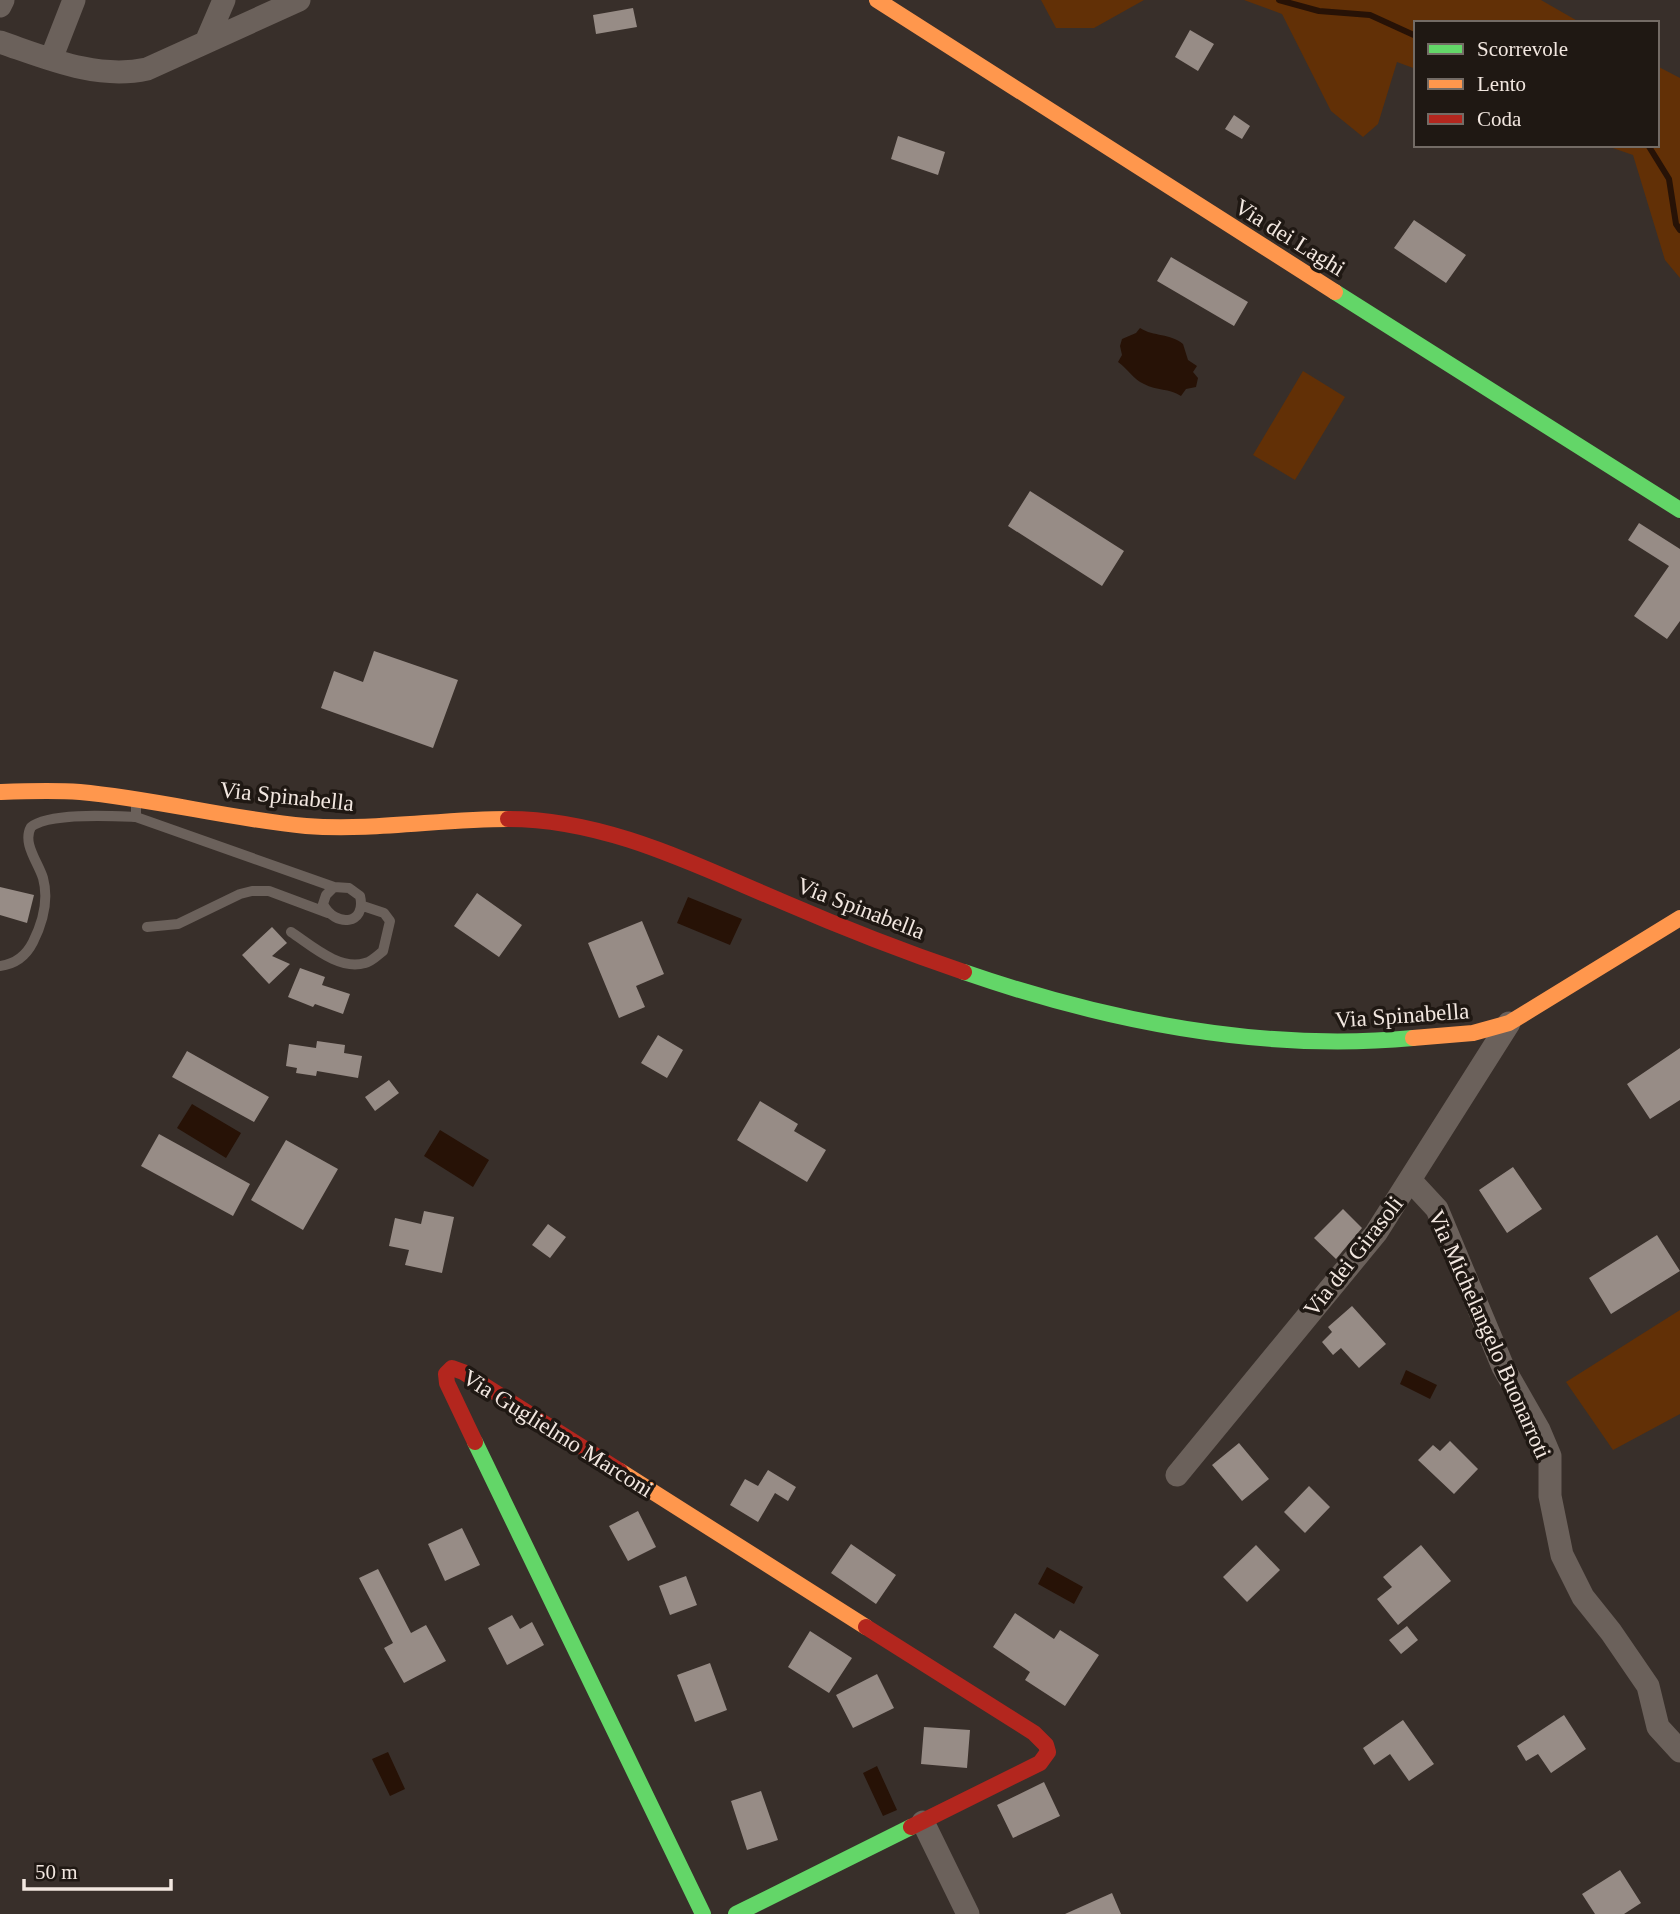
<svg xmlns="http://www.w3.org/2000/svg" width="1680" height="1914" font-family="'Times New Roman',serif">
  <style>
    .green { fill: #623006 }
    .water { fill: #271206 }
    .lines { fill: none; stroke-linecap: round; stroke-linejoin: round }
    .stream { stroke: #271206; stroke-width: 6 }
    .building { fill: #978c86 }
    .lane { stroke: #6b615b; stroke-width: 10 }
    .street { stroke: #6b615b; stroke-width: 23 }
    .fast { stroke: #63d668; stroke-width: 16 }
    .slow { stroke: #ff974d; stroke-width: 16 }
    .jam { stroke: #b3261e; stroke-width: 16 }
    .labels { text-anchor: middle; stroke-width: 7; stroke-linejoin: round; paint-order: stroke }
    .street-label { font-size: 23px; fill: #f2e7e0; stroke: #1f1813 }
  </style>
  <rect width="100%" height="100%" fill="#382f2a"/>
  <!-- green -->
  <path class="green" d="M1041,0h103l-50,28h-38z
    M1244,0h297l40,23h-165v46l-19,-7 -19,62 -15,13 -32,-26 -49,-97z
    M1657,66l23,12v200l-15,-18 -32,-105 -29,-10h53z
    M1303,371l42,26 -50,83 -42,-25z
    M1680,1310v104l-67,36 -47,-68z"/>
  <!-- water -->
  <path class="water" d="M1140,328c14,9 30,5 43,16l5,16 9,6 -4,6 5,6 -2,9 -10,2 -5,7c-12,-8 -24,-5 -37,-12 -11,-5 -16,-15 -26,-22l4,-7 -2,-9 2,-7 14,-6z
    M688,897l54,22 -12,26 -53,-22z
    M192,1104l49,29 -15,25 -49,-30z
    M440,1130l49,30 -16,27 -49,-31z
    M1406,1370l31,15 -7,14 -30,-15z
    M1047,1567l36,20 -9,17 -36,-20z
    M388,1752l17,37 -15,7 -18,-37z
    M877,1766l20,44 -14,6 -20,-43z"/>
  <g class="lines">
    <!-- stream -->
    <path class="stream" d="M1279,0l40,11 51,4 46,21
      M1648,145l21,34 7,45 4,6"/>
  </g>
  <!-- building -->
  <path class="building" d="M633,8l4,19 -41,7 -3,-19z
    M1190,30l24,14 -16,27 -23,-14z
    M1234,115l16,11 -8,13 -17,-10z
    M898,136l47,16 -7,23 -47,-16z
    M1414,220l52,35 -20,28 -52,-35z
    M1171,257l77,45 -14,24 -77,-45z
    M1030,491l94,60 -22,35 -94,-60z
    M1639,523l41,26v72l-13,18 -33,-23 35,-50 -41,-26z
    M374,651l84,29 -25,68 -112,-40 13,-37 29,11z
    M0,887l34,8 -7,28 -27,-8z
    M477,893l45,32 -23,32 -45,-31z
    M642,921l22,53 -28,12 9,21 -26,11 -31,-75z
    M272,927l15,16 -15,13 18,8 -21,20 -27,-29z
    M300,968l25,9 -3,8 28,9 -7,20 -28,-10 -2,3 -25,-10z
    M658,1035l25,15 -16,28 -26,-15z
    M317,1041l28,4 -1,8 18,3 -4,22 -41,-7 -1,5 -20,-3 1,-5 -11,-2 3,-22 27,4z
    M1680,1048v52l-30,19 -23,-35z
    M187,1051l82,46 -15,25 -82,-45z
    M389,1080l10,13 -24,18 -10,-14z
    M760,1101l38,23 -4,7 32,19 -19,32 -70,-42z
    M159,1134l91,50 -17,32 -92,-50z
    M286,1140l52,29 -35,61 -52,-30z
    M1513,1167l29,42 -35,24 -28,-43z
    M1343,1209l19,19 -26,31 -22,-21z
    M424,1211l30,6 -12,56 -37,-8 4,-15 -20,-4 6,-28 26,6z
    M548,1224l18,13 -16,21 -18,-13z
    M1657,1235l23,36 -69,43 -22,-36z
    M1352,1306l34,38 -27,24 -18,-20 -8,7 -11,-13 10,-10 -4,-5z
    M1450,1441l28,28 -24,25 -36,-34 15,-15 7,6z
    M1239,1443l30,36 -27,22 -30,-36z
    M768,1470l28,17 -8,14 -13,-8 -17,29 -28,-17 15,-26 13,7z
    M1309,1486l21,21 -25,26 -21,-21z
    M638,1511l18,36 -28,14 -19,-35z
    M462,1528l18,37 -35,16 -17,-37z
    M851,1544l45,31 -20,29 -45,-31z
    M1256,1545l24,25 -33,32 -24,-25z
    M1421,1545l30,36 -53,44 -21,-26 15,-12 -9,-10z
    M378,1569l33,64 15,-8 20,36 -42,22 -20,-35 9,-5 -34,-65z
    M686,1576l11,29 -27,10 -11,-29z
    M1015,1613l39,26 6,-9 39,25 -34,51 -40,-26 5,-8 -37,-25z
    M512,1615l8,14 12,-7 12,23 -37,20 -19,-37z
    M1407,1626l11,14 -17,14 -12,-14z
    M810,1631l42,27 -23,35 -41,-26z
    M710,1663l17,47 -32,12 -18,-47z
    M877,1674l17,34 -41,20 -17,-33z
    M1564,1715l22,34 -35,24 -13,-19 -12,7 -9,-15z
    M1403,1720l31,44 -25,17 -19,-27 -16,11 -11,-17z
    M924,1727l46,3 -3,38 -46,-4z
    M1044,1782l16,34 -47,22 -16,-33z
    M761,1791l17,49 -31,10 -16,-49z
    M1620,1870l21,33 -17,11h-29l-13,-20z
    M1112,1893l9,21h-56z"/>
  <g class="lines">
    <!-- lane -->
    <path class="lane" d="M136,802v15l198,70 15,1 11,8c7,29 -25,32 -37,8l3,-9 8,-8
      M147,927l31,-3 62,-30 12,-3h17l59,22
      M291,932c20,13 48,39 74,31 6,-1 13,-8 18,-12l7,-30 -6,-8 -21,-7
      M0,966c16,-2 26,-10 33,-24 10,-20 16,-42 10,-64 -5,-16 -21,-35 -12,-51 18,-15 82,-11 105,-10"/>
    <!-- street -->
    <path class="street" d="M0,6l3,-6
      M0,42c47,16 97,38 147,27l152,-69
      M206,42l18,-42
      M51,59l23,-59
      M1411,1181l26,28 66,158 36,63 11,26v40l12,59 21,42 28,35 37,54 10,41 22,24
      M1177,1475l199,-242 133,-210
      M923,1822l45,92"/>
    <!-- fast -->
    <path class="fast" d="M1335,292l345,218
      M964,972c142,49 299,80 449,66
      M475,1442l228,472
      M736,1914l175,-87"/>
    <!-- slow -->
    <path class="slow" d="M877,0l458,292
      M0,792c27,-1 53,-2 80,0 76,7 150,27 226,34 67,5 135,-7 202,-7
      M1413,1038l60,-5 36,-10 171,-105
      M620,1471l246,156"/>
    <!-- jam -->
    <path class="jam" d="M508,819c97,0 185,45 273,82 60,26 121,50 183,71
      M475,1442l-28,-59 -1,-9 6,-6 11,4 157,99
      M866,1627l168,106 12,12 2,7 -8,11 -129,64"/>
  </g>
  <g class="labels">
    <!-- street labels -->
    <g class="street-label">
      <text transform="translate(1290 237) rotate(32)" y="8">Via dei Laghi</text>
      <text transform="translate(287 796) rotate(6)" y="8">Via Spinabella</text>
      <text transform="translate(861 908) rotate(21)" y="8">Via Spinabella</text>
      <text transform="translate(1402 1015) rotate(-4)" y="8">Via Spinabella</text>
      <text transform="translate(1353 1256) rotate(-52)" y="8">Via dei Girasoli</text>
      <text transform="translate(1490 1334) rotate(66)" y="8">Via Michelangelo Buonarroti</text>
      <text transform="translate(558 1433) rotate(32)" y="8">Via Guglielmo Marconi</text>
    </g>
  </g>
  <!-- legend -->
  <rect x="1414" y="21" width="245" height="126" fill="#1f1813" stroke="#736b65" stroke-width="2"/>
  <rect x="1428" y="44" width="35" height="10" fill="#63d668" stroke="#736b65" stroke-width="2"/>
  <text x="1477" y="56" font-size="21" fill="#f2e7e0">Scorrevole</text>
  <rect x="1428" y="79" width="35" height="10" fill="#ff974d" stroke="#736b65" stroke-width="2"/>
  <text x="1477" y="91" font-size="21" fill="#f2e7e0">Lento</text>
  <rect x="1428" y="114" width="35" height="10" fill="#b3261e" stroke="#736b65" stroke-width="2"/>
  <text x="1477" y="126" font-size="21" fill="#f2e7e0">Coda</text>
  <!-- scale -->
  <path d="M24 1879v10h147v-10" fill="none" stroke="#f2e7e0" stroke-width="3.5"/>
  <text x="35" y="1879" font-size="21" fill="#f2e7e0" stroke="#1f1813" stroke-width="5" paint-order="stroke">50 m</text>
</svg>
